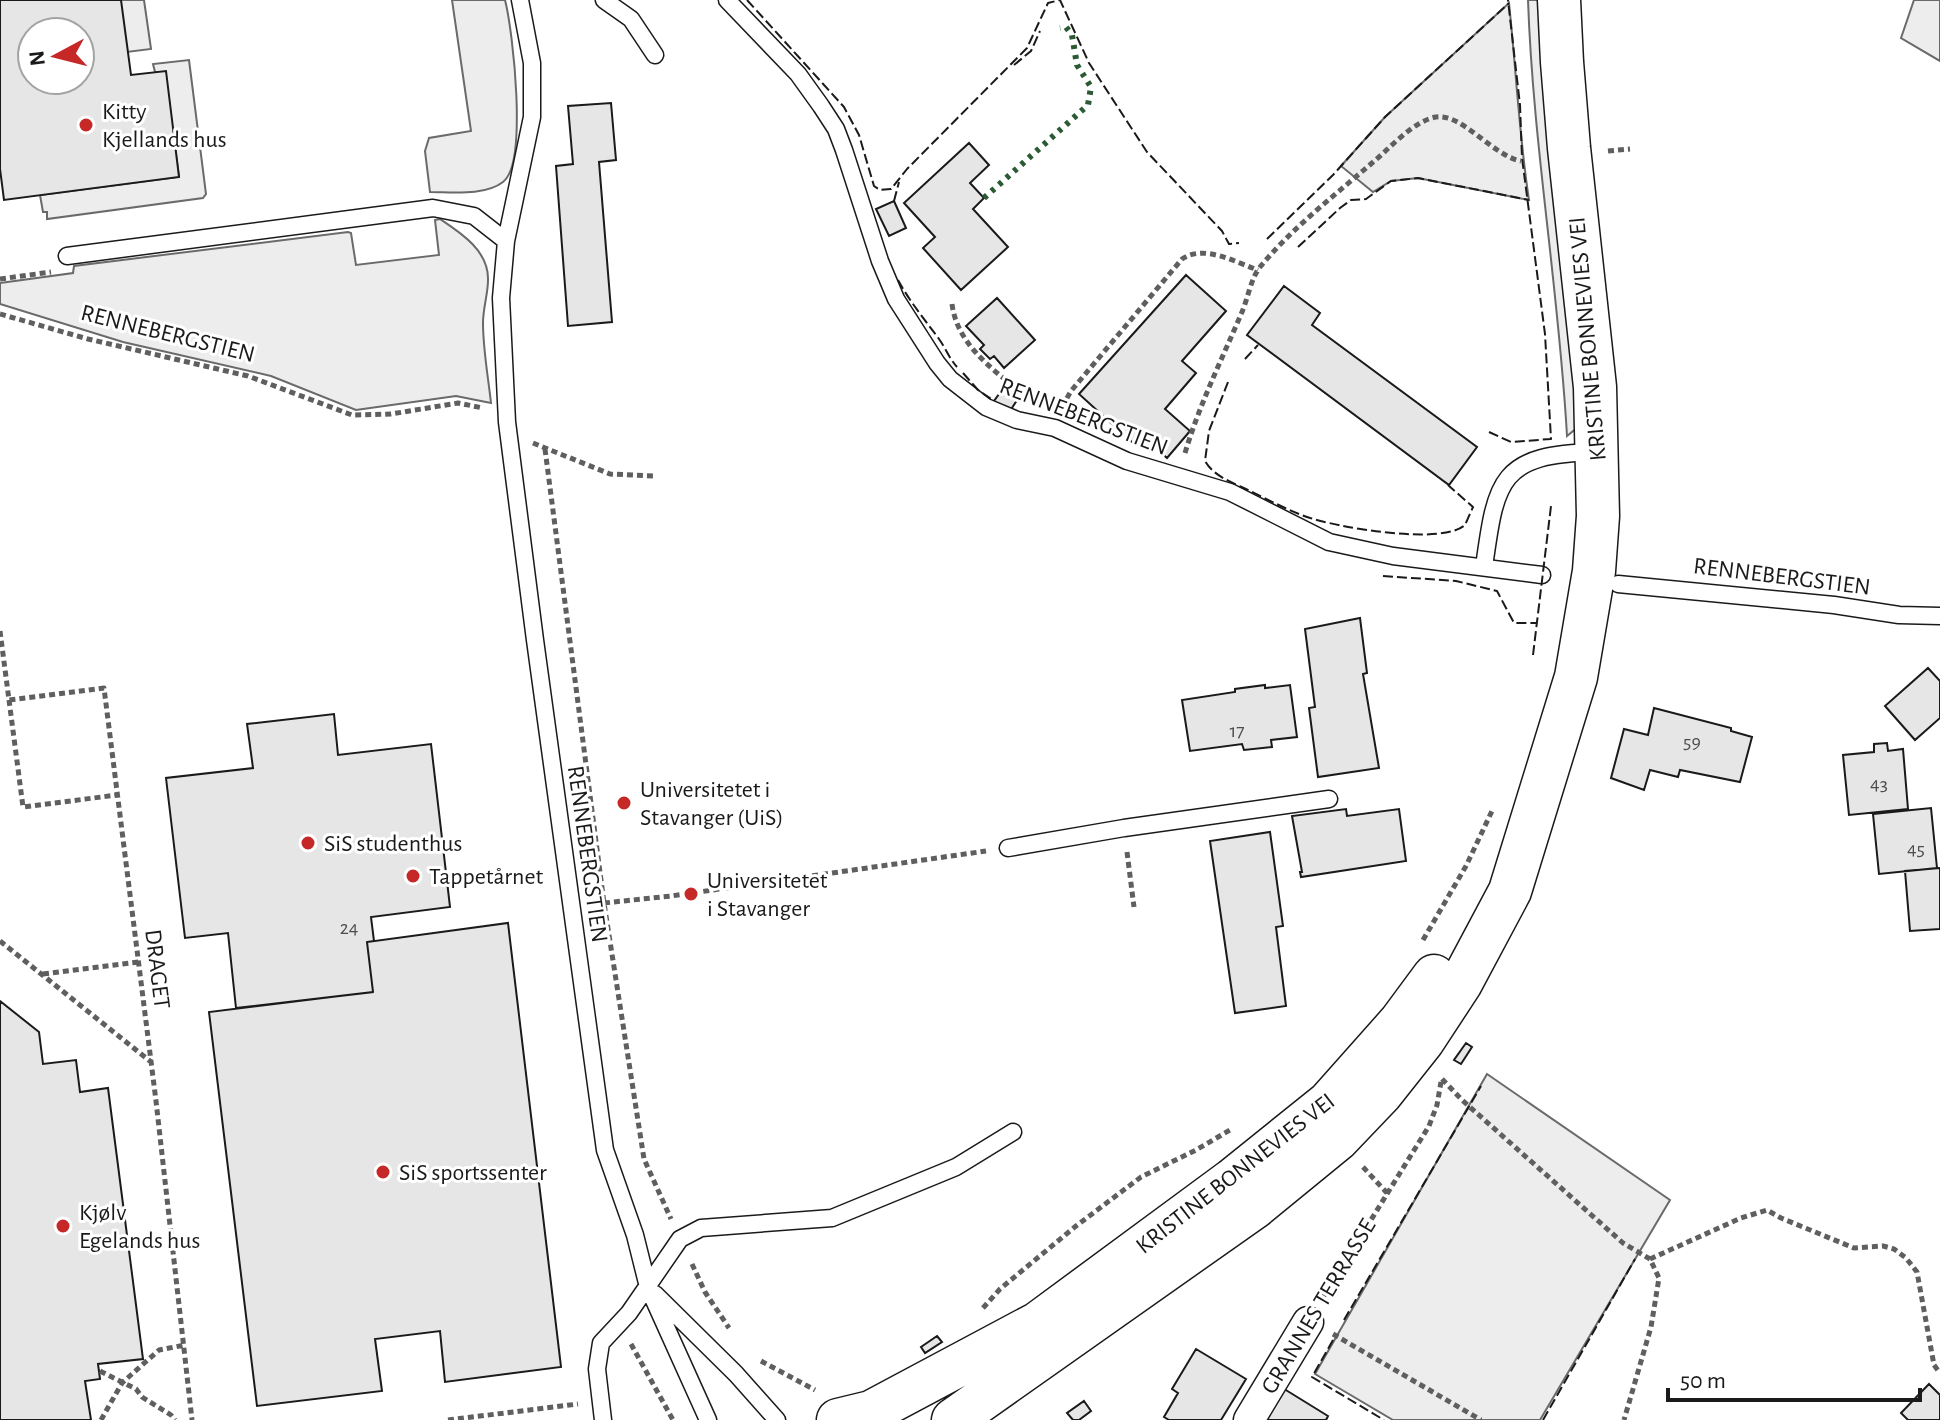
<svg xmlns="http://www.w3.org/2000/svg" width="1940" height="1420" font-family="'Alegreya Sans',sans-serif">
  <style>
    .green { fill: #ededed; stroke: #6a6a6a; stroke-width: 2 }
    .building { fill: #e6e6e6; stroke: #1a1a1a; stroke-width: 2; fill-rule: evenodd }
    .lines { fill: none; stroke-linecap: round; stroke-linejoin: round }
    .service-casing { stroke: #1a1a1a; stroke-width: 19 }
    .minor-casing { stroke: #1a1a1a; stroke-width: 33 }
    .secondary-casing { stroke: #1a1a1a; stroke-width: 45 }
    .path { stroke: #5f5f5f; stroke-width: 5; stroke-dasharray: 6 4; stroke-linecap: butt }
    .service { stroke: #fff; stroke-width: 16 }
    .minor { stroke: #fff; stroke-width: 30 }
    .secondary { stroke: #fff; stroke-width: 42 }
    .hedge { stroke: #2b5a34; stroke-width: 6; stroke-dasharray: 4 6; stroke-linecap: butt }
    .fence { stroke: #1a1a1a; stroke-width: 2; stroke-dasharray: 10 4; stroke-linecap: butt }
    .poi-dot { fill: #c62828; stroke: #fff; stroke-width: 3 }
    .labels { text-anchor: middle; stroke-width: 6; stroke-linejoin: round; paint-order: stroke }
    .number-label { font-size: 20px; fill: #4d4d4d }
    .poi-label { font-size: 24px; fill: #1a1a1a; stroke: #fff; text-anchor: start }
    .street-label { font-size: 24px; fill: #1a1a1a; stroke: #fff }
  </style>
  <rect width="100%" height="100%" fill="#fff"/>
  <!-- green -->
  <path class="green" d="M120,0h24l7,49 -24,3z
    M452,0h53c8,31 23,163 -2,182 -18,14 -51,10 -73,10l-5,-41 4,-13 42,-7z
    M1528,0h12l38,427 -11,9c-8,-146 -34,-291 -39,-436z
    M1914,0h26v61l-39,-23z
    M1509,3c7,66 10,132 20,197l-111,-22 -27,3 -18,11 -32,-26 44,-49z
    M189,60l17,134 -3,4 -156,21v-7h-4l-3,-17 139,-18 -14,-105h-10l-2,-8z
    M440,219c21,14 49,32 48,61 0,14 -5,28 -5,43 0,26 5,53 8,80l-35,-7 -100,14 -85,-34 -148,-34 -123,-38v-21l73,-10 1,-7 274,-34 3,1 5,32 83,-10 -4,-35z
    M1487,1074l183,126 -130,220h-147l-78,-46z"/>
  <!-- building -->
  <path class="building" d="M0,0h121l10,75 35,-4 13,106 -175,23 -4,-31zM32,32h48v48h-48z
    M611,103l5,57 -17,2 13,160 -44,4 -12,-160 17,-2 -5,-58z
    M969,143l20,22 -19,18 14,15 -11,11 35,38 -47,43 -38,-42 12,-11 -31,-34z
    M894,201l12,27 -17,8 -13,-27z
    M1186,275l40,36 -44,50 14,12 -31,36 25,22 -23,27 -26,-23 -8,8 -54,-49z
    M1284,286l36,27 -8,12 165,122 -28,38 -202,-150z
    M997,298l38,42 -31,28 -10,-12 -4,3 -10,-10 4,-4 -18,-19z
    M1004,387l15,10 -9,14 -16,-10z
    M1360,618l7,55 -4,1 16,94 -61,9 -9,-69 6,-1 -10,-78z
    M1928,668l12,13v37l-25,22 -30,-34z
    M1265,685v3l25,-3 7,52 -26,3 1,7 -28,3 -2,-6 -52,7 -8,-51 53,-8v-3z
    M1654,708l77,20v3l21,6 -12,45 -60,-12 -2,7 -28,-7 -6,20 -33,-12 13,-49 24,6z
    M334,714l4,41 93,-11 19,163 -79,10 3,24 -7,1 6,50 -137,16 -8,-75 -43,5 -19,-160 87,-10 -6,-44z
    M1887,743l1,8 15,-2 5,60 -59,6 -6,-60 31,-3v-8z
    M1931,808l6,60 -58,6 -6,-60z
    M1346,809l1,7 52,-7 7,52 -105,16 -1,-5h2l-10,-56z
    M1270,832l13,94 -7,1 10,79 -51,7 -25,-172z
    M1940,868v61l-30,2 -5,-60z
    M508,923l53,444 -116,15 -5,-51 -65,8 7,52 -125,15 -48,-394 164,-20 -6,-50z
    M0,1001l39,31 4,32 33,-4 4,32 28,-4 35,271 -45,5 2,15 -15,2 6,39h-91z
    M1466,1043l6,4 -11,17 -7,-4z
    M937,1336l5,6 -17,11 -4,-6z
    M1196,1349l50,30 -25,41h-52l-5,-3 14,-24 -6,-4z
    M1929,1384l11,11v25h-32l-7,-7z
    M1281,1387l47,29 -2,4h-66z
    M1084,1401l7,10 -12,9h-6l-6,-7z"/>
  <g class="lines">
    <!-- service casing -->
    <g class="service-casing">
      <path id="service" d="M520,0l12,63v54l-26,124 -5,57 6,124 28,218 70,510 30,85 13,52 60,133
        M604,0l27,19 24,36
        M727,0l71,74 23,32 15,23 8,21 36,111 16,38 41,64 13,16 36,28 31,13 38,8 72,33 103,31 99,50 64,14 149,19
        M67,256l366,-48 41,8 32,25
        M1484,567c12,-88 16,-113 113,-115
        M1618,584l216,21 65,10 41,1
        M1008,848l116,-20 205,-29
        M655,1294l81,80 41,46
        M603,1420l-6,-51 4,-26 28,-30 51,-74 21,-11 131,-10 124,-51 57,-35"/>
    </g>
    <!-- minor casing -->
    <g class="minor-casing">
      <path id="minor" d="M1249,1420l59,-98"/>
    </g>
    <!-- secondary casing -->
    <g class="secondary-casing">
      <path id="secondary" d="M838,1420l33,-8 167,-89 194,-143 97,-78 71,-80 34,-46
        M953,1420l302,-213 83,-68 43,-45 42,-53 38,-58 49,-92 66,-214 18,-106 4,-55 -3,-129 -26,-239 -7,-86 -3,-62"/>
    </g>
    <!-- path -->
    <path class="path" d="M1608,151l22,-2
      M0,279l51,-7
      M952,304c5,40 40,65 70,89
      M0,314l88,25 160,37 104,39 39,-1 67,-11 25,5
      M1062,407l9,-16 111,-132c22,-15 53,3 76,11
      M533,443l77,31 44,2
      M545,449l59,454 40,256 27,60
      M1185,453c15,-50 37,-94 57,-141 6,-14 9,-34 18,-45 32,-39 74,-71 112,-104 17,-14 41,-42 64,-46 26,-4 57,39 85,44
      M0,631l9,69 95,-12 52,413 36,319
      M9,700l14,107 94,-12
      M1127,852l7,55
      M604,903l67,-7 315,-45
      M1423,940l43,-74 26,-55
      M0,941l151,121
      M43,974l96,-12
      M1442,1079l20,21 161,143 27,16 9,19 -8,49 -27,93
      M1363,1167l24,26
      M1650,1259l91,-41 26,-8 14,8 73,30 29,-2 11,3 12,9 11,14 17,93 6,8
      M692,1264l13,28 24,36
      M1324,1296l105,-170 8,-21 4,-23
      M983,1308l17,-19 76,-63 65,-49 55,-27 34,-20
      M1333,1334l148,86
      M631,1344l42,76
      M761,1361l54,29
      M100,1371l36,18 6,8 29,18 4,5
      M101,1420l21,-37 10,-9 27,-24 26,-5
      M448,1420l130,-16"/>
    <!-- service -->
    <use href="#service" class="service"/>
    <!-- minor -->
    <use href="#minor" class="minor"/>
    <!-- secondary -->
    <use href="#secondary" class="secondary"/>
    <!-- hedge -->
    <path class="hedge" d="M984,198l104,-93 3,-18 -14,-22 -5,-30 -6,-8 -6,1"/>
    <!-- fence -->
    <path class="fence" d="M747,0l97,107 15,28 15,51 6,4 11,-1 16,-20 120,-121 21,-45 12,-3 29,63 58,89 75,79 7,13 10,-1
      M1014,65l17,-14 9,-20
      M894,201l5,-19
      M1267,239l66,-64 52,-58 124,-114
      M1298,247l42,-39 11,-8 15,-1 25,-18 27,-3 111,22
      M898,280c12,22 27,40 41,59 7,10 10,19 18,28
      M1245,359l13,-14
      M963,373l15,17 16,11
      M1228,382l-19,49 -4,30c9,16 29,22 45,30 19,9 37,19 57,26 29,10 134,29 158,8l8,-18 -25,-22
      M1489,432l22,10 40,-3 -6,-105 -23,-176 -2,-53 -12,-105
      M1383,576l73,5 41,10 17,32h23
      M1533,655l18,-149
      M1344,1320l137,-234
      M1333,1340l-21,37 72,43
      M1543,1420l92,-161"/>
  </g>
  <!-- markers -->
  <g class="poi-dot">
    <circle cx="86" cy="125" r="8"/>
    <circle cx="624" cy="803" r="8"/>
    <circle cx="308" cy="843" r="8"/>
    <circle cx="413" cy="876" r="8"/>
    <circle cx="691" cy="894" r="8"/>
    <circle cx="383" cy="1172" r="8"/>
    <circle cx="63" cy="1226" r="8"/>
  </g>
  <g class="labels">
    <!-- number labels -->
    <g class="number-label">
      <text x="1237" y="737">17</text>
      <text x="1692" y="748">59</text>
      <text x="1879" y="790">43</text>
      <text x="1916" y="855">45</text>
      <text x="349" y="934">24</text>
    </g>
    <!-- poi labels -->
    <g class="poi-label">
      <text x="102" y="119">Kitty<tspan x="102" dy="28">Kjellands hus</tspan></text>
      <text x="640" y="797">Universitetet i<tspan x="640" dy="28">Stavanger (UiS)</tspan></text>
      <text x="324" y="851">SiS studenthus</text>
      <text x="429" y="884">Tappetårnet</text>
      <text x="707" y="888">Universitetet<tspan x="707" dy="28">i Stavanger</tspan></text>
      <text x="399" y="1180">SiS sportssenter</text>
      <text x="79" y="1220">Kjølv<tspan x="79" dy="28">Egelands hus</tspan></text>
    </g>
    <!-- street labels -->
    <g class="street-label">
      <text transform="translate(168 333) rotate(14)" y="8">RENNEBERGSTIEN</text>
      <text transform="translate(1587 339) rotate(-95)" y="8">KRISTINE BONNEVIES VEI</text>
      <text transform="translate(1084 416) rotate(21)" y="8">RENNEBERGSTIEN</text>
      <text transform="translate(1782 576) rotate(7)" y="8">RENNEBERGSTIEN</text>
      <text transform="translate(588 854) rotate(82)" y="8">RENNEBERGSTIEN</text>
      <text transform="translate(158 969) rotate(83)" y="8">DRAGET</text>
      <text transform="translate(1235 1173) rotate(-38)" y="8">KRISTINE BONNEVIES VEI</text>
      <text transform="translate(1318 1306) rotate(-59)" y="8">GRANNES TERRASSE</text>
    </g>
  </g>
  <!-- north arrow -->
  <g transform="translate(56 56) rotate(263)"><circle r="38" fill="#ffffff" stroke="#a3a3a3" stroke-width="2"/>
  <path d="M0-6L14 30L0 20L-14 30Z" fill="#c62828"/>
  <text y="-12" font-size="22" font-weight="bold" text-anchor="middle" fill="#1a1a1a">N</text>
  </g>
  <!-- scale -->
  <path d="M1668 1388v12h252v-12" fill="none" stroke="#1a1a1a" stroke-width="4"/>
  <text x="1680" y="1388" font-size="24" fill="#1a1a1a" stroke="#ffffff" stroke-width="6" paint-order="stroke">50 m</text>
</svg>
